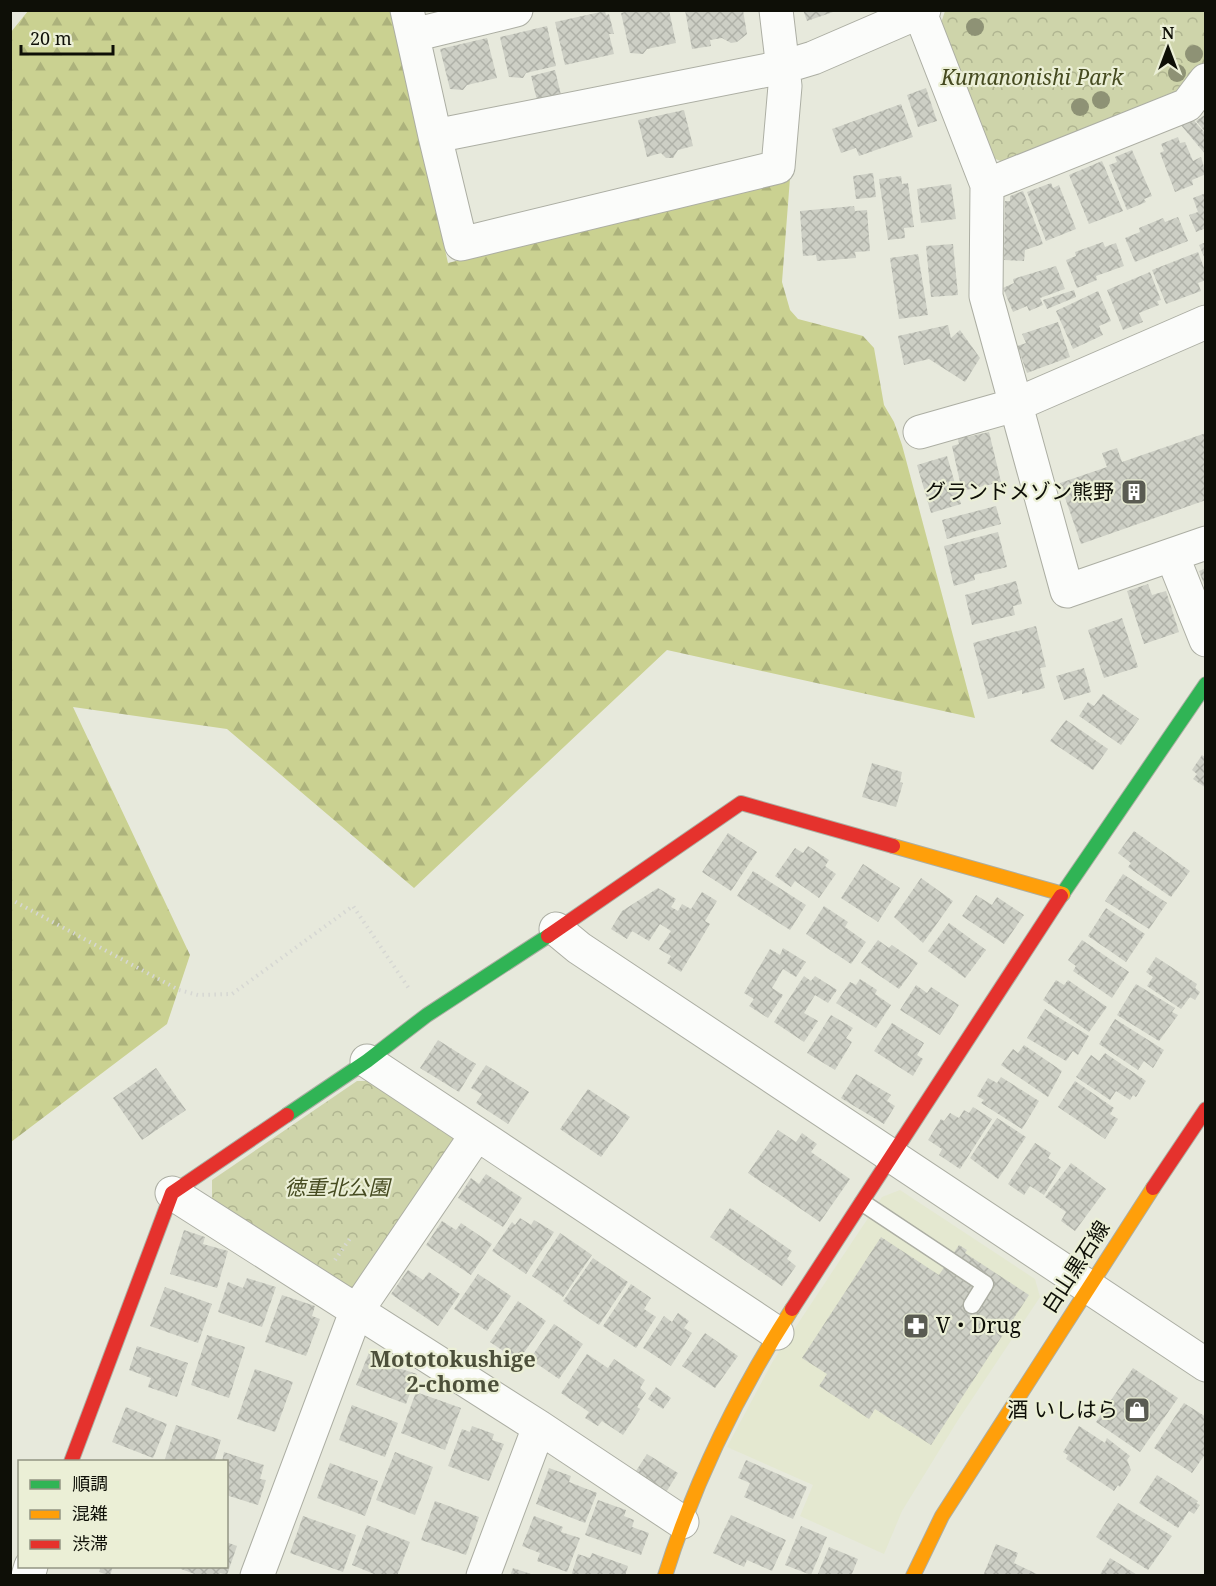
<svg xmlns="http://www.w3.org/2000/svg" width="1216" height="1586" font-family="'Noto Serif','Noto Sans JP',serif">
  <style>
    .built { fill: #e4e8d0 }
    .forest { fill: url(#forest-firs) }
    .park { fill: url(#park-crowns) }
    .building { fill: url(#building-cross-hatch) }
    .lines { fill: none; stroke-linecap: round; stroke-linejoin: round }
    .lane-casing { stroke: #acaea3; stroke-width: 19 }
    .street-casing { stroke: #acaea3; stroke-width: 35 }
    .fast-casing { stroke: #acaea3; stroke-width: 16 }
    .slow-casing { stroke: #acaea3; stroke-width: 16 }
    .jam-casing { stroke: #acaea3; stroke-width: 16 }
    .path { stroke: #d6d7d3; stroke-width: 4; stroke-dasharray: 1.5 4.5; stroke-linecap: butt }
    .lane { stroke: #fbfcfa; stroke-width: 16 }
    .street { stroke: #fbfcfa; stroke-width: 33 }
    .fast { stroke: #30b455; stroke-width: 14 }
    .slow { stroke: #ff9f0a; stroke-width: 14 }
    .jam { stroke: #e5322d; stroke-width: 14 }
    .tree { fill: #8e9275 }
    .labels { text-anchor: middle; stroke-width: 4.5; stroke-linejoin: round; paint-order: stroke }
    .park-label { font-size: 21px; font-style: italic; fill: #464b20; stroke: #ebefd6 }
    .poi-label { font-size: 21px; fill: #0e0f07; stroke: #ebefd6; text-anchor: end }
    .street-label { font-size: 21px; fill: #0e0f07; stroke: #ebefd6 }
    .neighbourhood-label { font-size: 22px; font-weight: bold; fill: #4c4f3a; stroke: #ebefd6 }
  </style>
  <defs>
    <pattern id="forest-firs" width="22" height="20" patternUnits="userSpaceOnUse" patternTransform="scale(1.5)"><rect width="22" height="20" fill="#cad191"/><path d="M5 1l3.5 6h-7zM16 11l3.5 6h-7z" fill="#acb27c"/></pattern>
    <pattern id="park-crowns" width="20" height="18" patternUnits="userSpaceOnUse" patternTransform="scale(1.5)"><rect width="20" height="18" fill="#ced4aa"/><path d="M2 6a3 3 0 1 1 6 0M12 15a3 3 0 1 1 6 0" fill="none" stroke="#b0b591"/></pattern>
    <pattern id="building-cross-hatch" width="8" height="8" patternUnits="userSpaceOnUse" patternTransform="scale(1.5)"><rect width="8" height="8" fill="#cdcfc5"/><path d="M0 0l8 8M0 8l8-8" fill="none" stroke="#afb1a8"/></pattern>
  </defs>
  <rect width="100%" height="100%" fill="#e7e9dc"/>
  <!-- built -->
  <path class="built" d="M900,1190l135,89 5,18 -82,123 -56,91 -18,43 -84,-38 13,-31 -86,-38 46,-86 109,-164z"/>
  <!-- forest -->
  <path class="forest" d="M28,11h363l57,252 342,-85 -8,104 8,28 8,9 65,17 11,12 10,57 10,17 8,23 73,273 -308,-68 -253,238 -187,-159 -154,-22 117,248 -23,69 -156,118v-1110z"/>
  <!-- park -->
  <path class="park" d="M945,11h260v50l-20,28 -182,73 -15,-6 -47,-133z
    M357,1081h16l82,56 -103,153 -140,-90v-20z"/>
  <!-- building -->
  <path class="building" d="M633,10h36l7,33 -29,6 -4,5 -13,-1 -9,-40z
    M685,10h58l4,24 -10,8 -6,1 -9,-5 -12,2 1,6 -19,3z
    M803,10h33v1l-29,10z
    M605,11l1,4 3,-1 5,20h-5l5,20 -49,11 -10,-43z
    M547,26l9,40 -30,7 -3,5 -14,-1 -9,-40z
    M487,38l10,40 -30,7 -4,5 -13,-1 -10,-40z
    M555,70l6,25 -24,5 -6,-24z
    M926,88l11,33 -19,6 -11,-32z
    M901,104l12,33 -54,19 -3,-8 -15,5 -9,-24z
    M684,110l9,36 -15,4 -5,8h-7l-5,-5 -14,4 -9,-37z
    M1206,114v19l-10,-12z
    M1190,116l16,18v21l-26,-31z
    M1178,137l2,6 5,-1 8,19 8,-4 5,17 -14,6 1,5 -18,7 -15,-39 4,-2 -3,-7z
    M1132,150l20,46 -8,3 2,3 -19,8 -18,-45 8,-3 -2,-5z
    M1102,161l21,50 -34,13 -20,-49z
    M873,173l3,24 -20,2 -3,-23z
    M901,176l1,8 6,-1 6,44 -10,1 1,10 -17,2 -9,-61z
    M1051,183l2,5 6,-3 17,44 -30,12 -19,-49z
    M951,184l5,35 -35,4 -4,-34z
    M1023,191l20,53 -18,6 -1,11 -20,-1 1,-59h5v-5z
    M1206,193v35l-10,4 -7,-17 9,-3 -5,-14z
    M854,206l1,5 12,-1 3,41 -15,1 1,6 -39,3 -1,-6 -13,1 -3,-45z
    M1178,217l10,24 -53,21 -10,-24 15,-6 -1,-4 24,-10 2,4z
    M1103,242l2,5 11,-4 8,23 -28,10 1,4 -20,8 -11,-28 10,-4 -1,-4z
    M1206,242v17h-1l-6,-14z
    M953,244l5,51 -27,2 -5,-51z
    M1198,252l8,21v7l-8,3 3,8 -35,13 -14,-34z
    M918,254l10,61 -29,4 -9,-61z
    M1056,266l9,23 -25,9 3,7 -14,6 -2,-5 -14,6 -10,-24 11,-5 -1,-4z
    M1150,272l11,28 -4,1 2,4 -20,8 4,9 -20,8 -16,-40z
    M1074,290l2,7 -29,12 -4,-9z
    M1098,291l13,30 -12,5 4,9 -30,14 -17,-38z
    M1058,322l12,35 -43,16 -10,-27 9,-3 -4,-9z
    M948,325l3,13 9,-8 20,28 -15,24 -36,-23 -25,6 -6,-29z
    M966,432l1,5 22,-5 12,50 -39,9 -10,-45 7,-2 -2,-10z
    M1206,433v67l-125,44 -21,-61 47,-16 -5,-14 15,-5 5,14z
    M947,456l14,48 -30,9 -14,-48z
    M996,506l5,18 -54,15 -5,-19z
    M998,532l9,35 -33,8 1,5 -21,6 -10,-40z
    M1206,568v19h-1l-6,-16z
    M1016,581l6,23 -9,2 2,9 -43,10 -7,-30z
    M1148,584l4,11 14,-4 13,41 -35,12 -17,-53z
    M1122,618l16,49 -34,11 -16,-48z
    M1036,626l10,41 -6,1 5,20 -23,6v-4l-34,9 -15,-56z
    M1084,668l7,24 -27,8 -8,-24z
    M1103,694l36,25 -18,26 -42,-29 9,-14 6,4z
    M1066,720l42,29 -15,21 -43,-29z
    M1202,755l4,3v30l-13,-9 4,-5 -5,-4z
    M872,763l30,9 -2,10 3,1 -7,24 -34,-10z
    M1134,831l56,40 -19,26 -43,-30 3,-4 -13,-10z
    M728,833l29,19 -26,39 -29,-19z
    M808,846l21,14 -4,6 11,8 -17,24 -24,-17 -4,6 -16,-11 20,-28 8,5z
    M863,864l37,24 -22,34 -37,-24z
    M753,871l53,34 -16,25 -53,-34z
    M1123,874l44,29 -18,26 -44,-28z
    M921,878l32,23 -30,42 -29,-26z
    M658,888l18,11 -5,8 7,4 4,-7 9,5 11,-17 15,9 -12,20 5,3 -29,48 -14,-9 4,-7 -12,-7 12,-18 -11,-7 -11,17 -17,-10 -5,8 -16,-10 11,-18z
    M976,895l16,10 5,-8 27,18 -20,29 -42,-28z
    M824,906l24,16 -3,5 21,15 -15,22 -45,-30z
    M1106,908l39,26 -19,28 -38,-26z
    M949,923l37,27 -21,28 -37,-27z
    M878,940l11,8 3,-3 26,18 -19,26 -38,-26z
    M1082,940l47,32 -17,26 -39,-27 3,-5 -8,-6z
    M783,948l23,14 -10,15 -13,-8 -11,19 11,7 -15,23 -19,-12 5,-7 -10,-6 26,-44 10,6z
    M1156,957l41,27 -2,4 5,4 -5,8 -5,-3 -9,12 -34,-23 6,-9 -7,-5z
    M804,976l7,5 4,-5 22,14 -9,13 -13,-8 -11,18 14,8 -14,21 -30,-20z
    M860,979l17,11 -2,4 16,11 -15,23 -40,-25 14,-21 6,3z
    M1056,980l8,5 4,-5 39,27 -18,25 -46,-32z
    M1136,984l39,24 -3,4 6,3 -19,26 -42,-26z
    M916,985l11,8 4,-6 28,18 -19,30 -40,-25z
    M1045,1009l44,27 -11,19 -5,-4 -7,10 -39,-23z
    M831,1015l22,13 -7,10 6,4 -17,28 -28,-17z
    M1115,1019l49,31 -11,18 -9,-7 -6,9 -39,-26z
    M892,1023l32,20 -7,12 6,4 -10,17 -39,-25z
    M438,1040l38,24 -17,28 -39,-24z
    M1024,1045l38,26 -14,26 -47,-32 12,-16 5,4z
    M1105,1053l41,28 -10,16 -3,-2 -3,5 -14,-9 -6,9 -34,-23 15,-22 8,6z
    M486,1065l43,27 -21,32 -32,-21 6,-9 -11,-6z
    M156,1068l30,42 -44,30 -29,-42z
    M856,1074l35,21 -4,6 8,5 -11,18 -43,-26z
    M1001,1077l38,24 -17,28 -41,-26 3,-3 -7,-4 11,-18 9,5z
    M1075,1081l39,27 -4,6 8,5 -13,20 -47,-32z
    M588,1089l42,28 -29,40 -41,-28z
    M973,1107l19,12 -32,50 -21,-14 3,-6 -14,-9 13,-21 3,2 6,-8 9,5 5,-8 5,3z
    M997,1118l29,19 -28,42 -28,-21z
    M778,1130l18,12 6,-9 15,11 -6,8 39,27 -30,43 -72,-49z
    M1035,1143l16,10 -3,5 13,9 -17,28 -14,-9 -6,9 -16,-11z
    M1071,1163l35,26 -31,42 -14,-10 5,-9 -21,-15z
    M486,1174l36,24 -19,29 -45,-29 13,-20 8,6z
    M730,1208l62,43 -5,8 9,7 -14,20 -72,-49z
    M520,1218l11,7 3,-5 20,12 -28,42 -34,-23 20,-29 3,3z
    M442,1221l14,9 5,-7 31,21 -21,31 -45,-30z
    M184,1230l21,7 -2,7 25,7 -11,37 -47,-14z
    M560,1233l32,22 -29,42 -31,-21z
    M881,1237l58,38 20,-30 8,5 -2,3 64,42 -98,150 -56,-36 -6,10 -50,-33 8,-12 -25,-16z
    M593,1258l35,24 -29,43 -36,-24z
    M408,1270l15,10 6,-8 31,22 -22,32 -47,-32z
    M478,1274l33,22 -24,35 -33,-22z
    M247,1278l29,9 -14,40 -44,-15 10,-30 15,6z
    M631,1284l20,14 -7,11 12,8 -20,31 -33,-22z
    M165,1287l47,17 -14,39 -48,-17z
    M282,1295l33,11 -3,10 8,3 -14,37 -41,-14z
    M518,1301l28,20 -28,40 -28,-19z
    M678,1313l11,8 -5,7 8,5 -21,33 -28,-18 21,-32 8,6z
    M554,1324l29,20 -24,35 -29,-20z
    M705,1333l33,23 -23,32 -33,-22z
    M207,1335l38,12 -16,51 -38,-13z
    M137,1346l51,17 -11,34 -29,-10 3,-9 -22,-8z
    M370,1350l27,9 -2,8 22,7 -11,30 -50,-19z
    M587,1354l21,14 6,-9 31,21 -5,8 6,5 -9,14 3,2 -17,26 -21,-14 -4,5 -13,-8 4,-6 -28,-19z
    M1133,1368l45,30 -38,54 -44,-30z
    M255,1369l38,13 -18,50 -38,-13z
    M656,1387l15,11 -8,11 -15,-10z
    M416,1392l45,16 -16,42 -44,-17z
    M1184,1403l22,14v36l-14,20 -38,-25z
    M352,1405l46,18 -13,34 -46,-17z
    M126,1407l41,17 -14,34 -41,-16z
    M176,1425l45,15 -7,22h-50z
    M472,1426l22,8 -2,6 12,4 -15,37 -41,-15 14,-37 8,3z
    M1079,1426l26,17 2,-5 23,18 -3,4 4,10 -11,17 -2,-2 -4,6 -48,-32 2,-4 -5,-3z
    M224,1452l40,13 -4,14 6,1 -8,25 -32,-10v-33h-4z
    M395,1452l38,15 -18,48 -39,-15z
    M647,1454l31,19 -13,21 -31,-20z
    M746,1460l61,27 -14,32 -49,-22 6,-14 -12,-5z
    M330,1463l48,18 -13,35 -48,-18z
    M549,1468l22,8 -2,6 28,11 -12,30 -49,-19z
    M1157,1475l41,26 -2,2 4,2 -6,9 -5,-3 -11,17 -39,-25z
    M598,1500l28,10 -2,6 10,4 -2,7 17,6 -8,22 -56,-20z
    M435,1501l44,16 -13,38 -45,-15z
    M1118,1503l54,33 -24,34 -52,-33z
    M731,1515l55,25 -14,31 -25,-11 -3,7 -31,-14z
    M303,1516l53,19 -13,37 -53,-19z
    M534,1516l29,11 -2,5 19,6 -13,34 -30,-11 3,-8 -18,-7z
    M367,1525l43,17 -13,34h-18l-27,-11z
    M801,1526l26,11 -16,38 -26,-10z
    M226,1542l11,4 -10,29 -7,-2 -1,3h-19l-19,-7 1,-3h44z
    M996,1544l22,9 -4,10 27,13h-58z
    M829,1547l29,12 -7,17h-34z
    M592,1553l36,13 -3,10h-54l7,-22 12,4z
    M1110,1558l29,18h-40z
    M101,1566h12l-3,10 -11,-4z
    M513,1568l21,7v1h-24z"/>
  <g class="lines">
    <!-- lane casing -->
    <g class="lane-casing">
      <path id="lane" d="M863,1203l122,81 -13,21"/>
    </g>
    <!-- street casing -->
    <g class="street-casing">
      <path id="street" d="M407,10l28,126 348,-69 30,-9 111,-48
        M919,10l68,175 -1,111 81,295 139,-48
        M413,35l103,-25
        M435,136l26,108 317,-77 7,-81 -9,-76
        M987,185l200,-80 19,-25
        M920,432l95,-27 191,-83
        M1172,555l34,85
        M556,929l23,19 627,417
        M367,1061l410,272
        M172,1193l367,234 143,95
        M28,1576l3,-10
        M257,1576l99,-264 121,-178
        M483,1576l56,-149"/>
    </g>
    <!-- fast casing -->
    <g class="fast-casing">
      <path id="fast" d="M1061,896l145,-212
        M287,1115l80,-54 60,-46 121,-79"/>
    </g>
    <!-- slow casing -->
    <g class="slow-casing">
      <path id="slow" d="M893,846l170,48
        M665,1576c29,-93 74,-185 127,-267
        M913,1576l29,-60 211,-328"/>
    </g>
    <!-- jam casing -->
    <g class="jam-casing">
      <path id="jam" d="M548,936l193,-133 152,43
        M1153,1188l53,-79
        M792,1309l269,-413
        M71,1462l101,-269 115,-78"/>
    </g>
    <!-- path -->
    <path class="path" d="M10,899l169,91 19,5 34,-1 121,-88 57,84
      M335,1260l16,-23"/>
    <!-- lane -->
    <use href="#lane" class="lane"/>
    <!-- street -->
    <use href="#street" class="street"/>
    <!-- fast -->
    <use href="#fast" class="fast"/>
    <!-- slow -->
    <use href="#slow" class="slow"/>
    <!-- jam -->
    <use href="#jam" class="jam"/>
  </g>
  <!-- trees -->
  <g class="tree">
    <circle cx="975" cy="27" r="9"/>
    <circle cx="1194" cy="54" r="9"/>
    <circle cx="1177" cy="73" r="9"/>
    <circle cx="1101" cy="100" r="9"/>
    <circle cx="1080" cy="107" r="9"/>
  </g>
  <!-- icons -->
  <defs>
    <g id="building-square" transform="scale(1.35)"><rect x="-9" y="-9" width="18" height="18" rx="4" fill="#5a5b52" stroke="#ebefd6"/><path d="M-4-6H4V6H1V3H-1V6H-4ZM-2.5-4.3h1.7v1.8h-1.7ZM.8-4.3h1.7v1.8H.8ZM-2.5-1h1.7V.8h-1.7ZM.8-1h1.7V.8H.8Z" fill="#fff"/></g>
    <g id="pharmacy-square" transform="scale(1.35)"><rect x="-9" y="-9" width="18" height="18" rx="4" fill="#5a5b52" stroke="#ebefd6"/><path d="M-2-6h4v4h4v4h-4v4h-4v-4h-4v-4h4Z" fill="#fff"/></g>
    <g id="shop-square" transform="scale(1.35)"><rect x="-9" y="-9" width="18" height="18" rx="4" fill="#5a5b52" stroke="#ebefd6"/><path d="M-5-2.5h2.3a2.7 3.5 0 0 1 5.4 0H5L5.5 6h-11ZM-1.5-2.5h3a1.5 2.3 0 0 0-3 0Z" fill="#fff"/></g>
  </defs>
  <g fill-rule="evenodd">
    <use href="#building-square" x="1134" y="492"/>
    <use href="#pharmacy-square" x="916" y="1326"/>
    <use href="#shop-square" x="1137" y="1410"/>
  </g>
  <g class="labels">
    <!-- park labels -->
    <g class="park-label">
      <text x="1032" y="85">Kumanonishi Park</text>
      <text x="337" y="1195">徳重北公園</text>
    </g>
    <!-- poi labels -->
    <g class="poi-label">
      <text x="1114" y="499">グランドメゾン熊野</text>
      <text x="936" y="1333" text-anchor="start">V・Drug</text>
      <text x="1118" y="1417">酒 いしはら</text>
    </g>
    <!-- street labels -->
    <g class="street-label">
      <text transform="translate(1076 1267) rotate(-57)" y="7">白山黒石線</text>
    </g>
    <!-- neighbourhood labels -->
    <g class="neighbourhood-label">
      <text x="453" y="1367">Mototokushige<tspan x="453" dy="25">2-chome</tspan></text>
    </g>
  </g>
  <!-- border -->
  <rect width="1216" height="1586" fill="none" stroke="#0e0f07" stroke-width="24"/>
  <!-- legend -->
  <rect x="18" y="1460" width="210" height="108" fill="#ebefd6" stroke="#939583" stroke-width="1.5"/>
  <rect x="30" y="1480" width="30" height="9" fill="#30b455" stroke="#939583" stroke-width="1.5"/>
  <text x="72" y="1490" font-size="18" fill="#0e0f07">順調</text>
  <rect x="30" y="1510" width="30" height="9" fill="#ff9f0a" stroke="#939583" stroke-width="1.5"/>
  <text x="72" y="1520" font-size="18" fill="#0e0f07">混雑</text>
  <rect x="30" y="1540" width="30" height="9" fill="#e5322d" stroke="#939583" stroke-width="1.5"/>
  <text x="72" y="1550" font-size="18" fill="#0e0f07">渋滞</text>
  <!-- north arrow -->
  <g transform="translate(1168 48)" stroke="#ebefd6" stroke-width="4.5" paint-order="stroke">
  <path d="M0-4.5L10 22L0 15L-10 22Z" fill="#0e0f07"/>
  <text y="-9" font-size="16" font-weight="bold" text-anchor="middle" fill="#0e0f07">N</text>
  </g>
  <!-- scale -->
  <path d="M21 45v9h92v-9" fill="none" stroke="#0e0f07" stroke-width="3"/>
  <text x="30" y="45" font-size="18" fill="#0e0f07" stroke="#ebefd6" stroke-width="4.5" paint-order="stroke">20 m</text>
</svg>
